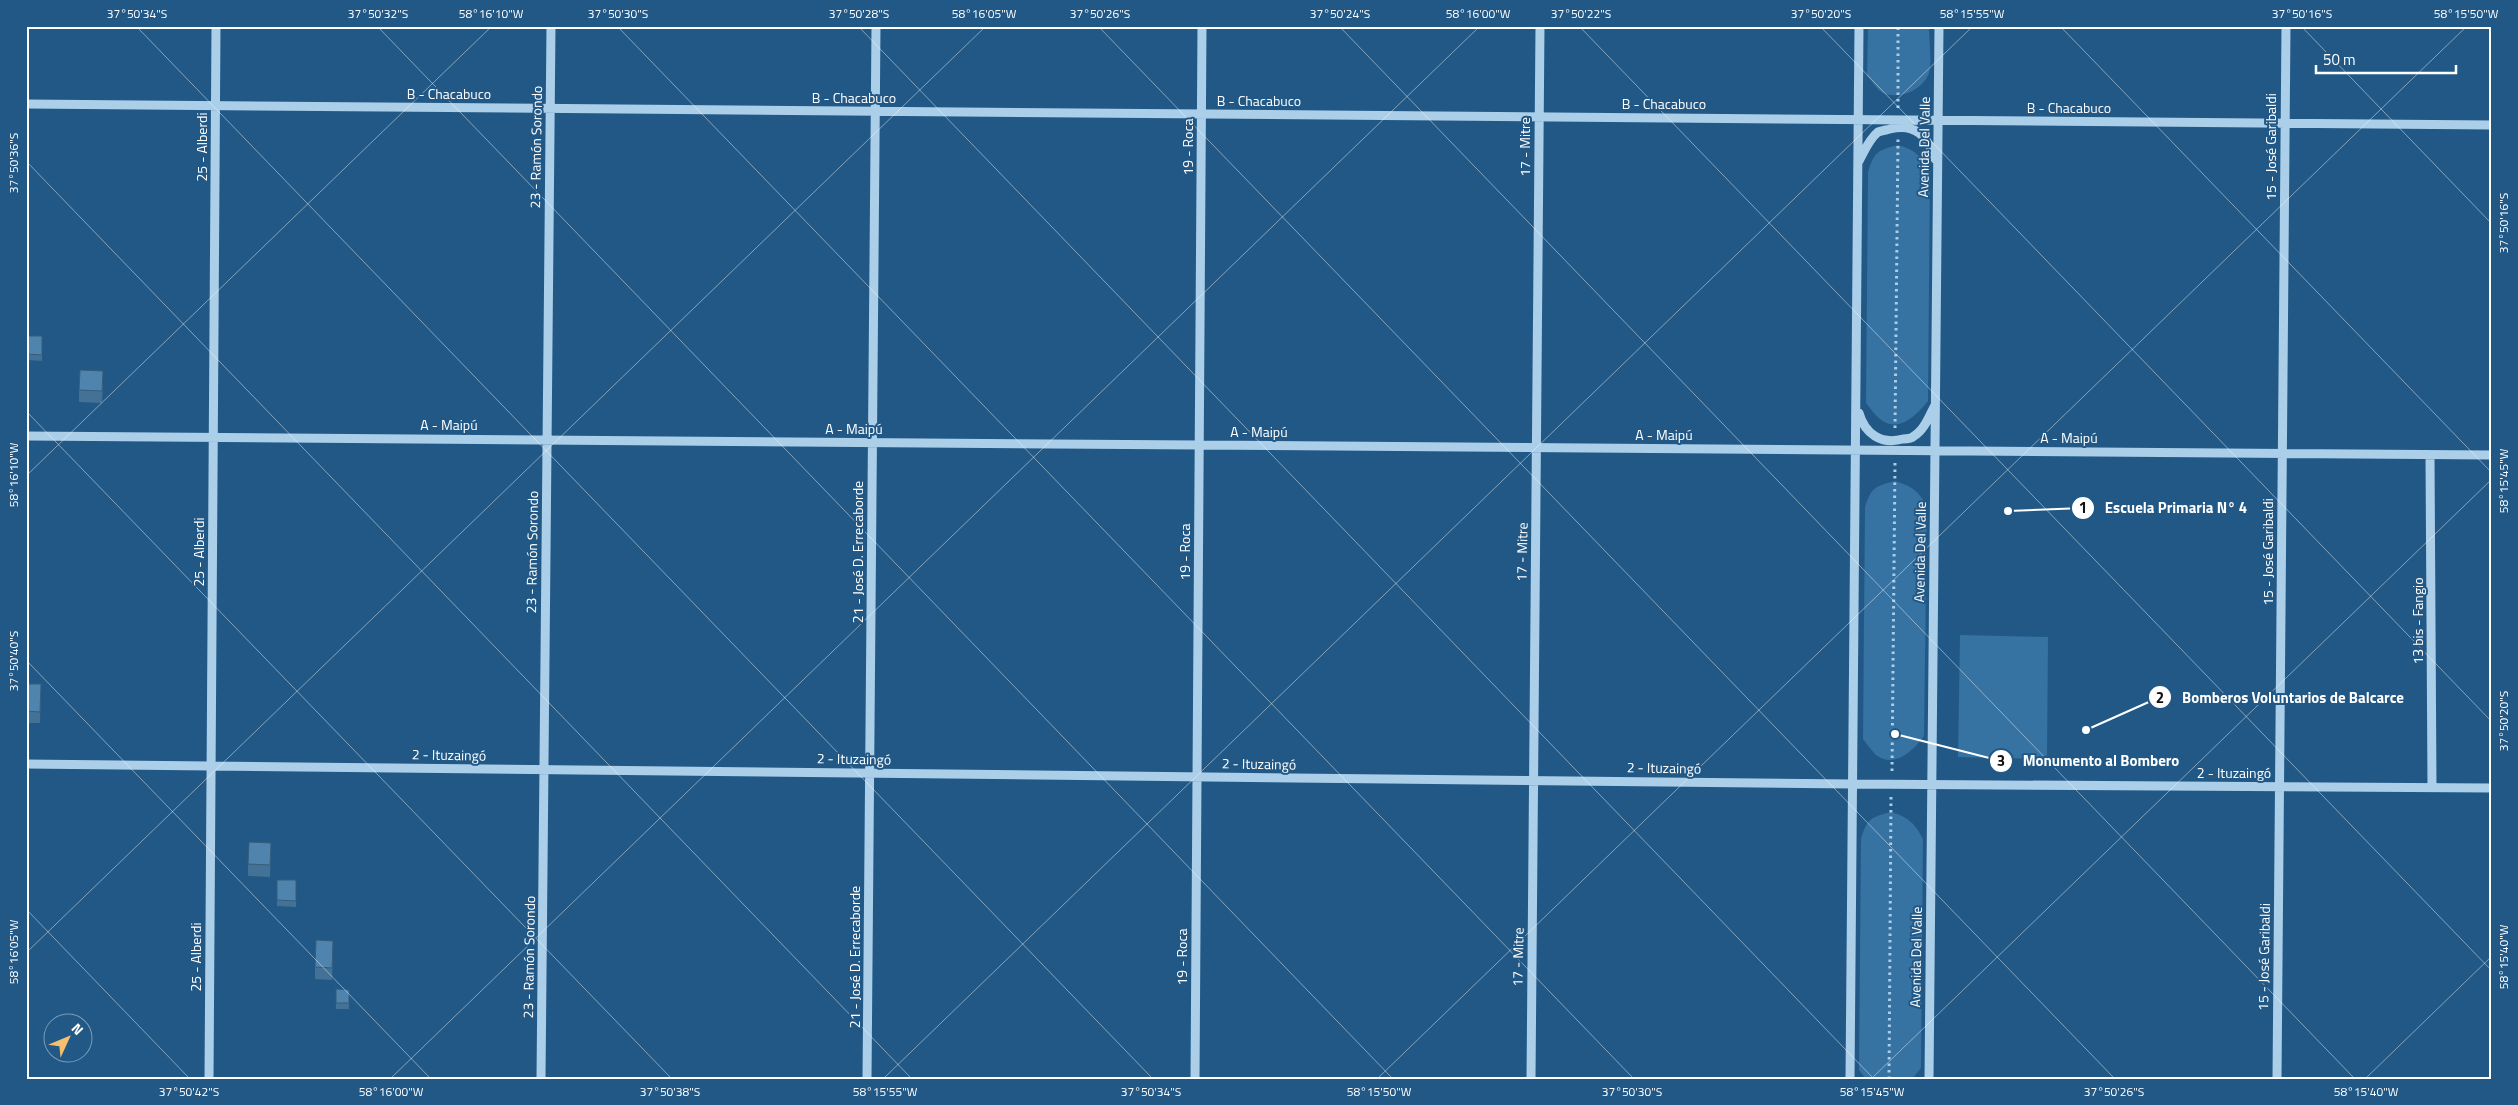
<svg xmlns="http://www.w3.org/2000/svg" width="2518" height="1105" font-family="'Titillium Web',sans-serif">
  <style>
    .green { fill: #3672a2 }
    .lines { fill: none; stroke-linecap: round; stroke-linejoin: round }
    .path { stroke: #abcee9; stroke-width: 3; stroke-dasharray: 2.5 4; stroke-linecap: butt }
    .minor { stroke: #abcee9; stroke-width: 9 }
    .wall { fill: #447296 }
    .building { fill: #4f84af; stroke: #375c7a }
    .ticks { fill: none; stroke: #fff; stroke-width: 1; stroke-opacity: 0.45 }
    .labels { text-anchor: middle; stroke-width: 4; stroke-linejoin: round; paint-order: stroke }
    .street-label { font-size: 14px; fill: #fff; stroke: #225885 }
    .leader { fill: none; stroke: #fff; stroke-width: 2 }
    .callout-dot { fill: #fff; stroke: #225885; stroke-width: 2 }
    .mark-label { font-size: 15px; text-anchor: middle; font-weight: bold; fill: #111 }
    .callout-label { font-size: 15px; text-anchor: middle; font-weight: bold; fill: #fff; stroke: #225885; stroke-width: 4; stroke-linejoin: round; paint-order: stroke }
    .neatline { fill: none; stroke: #fff; stroke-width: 2 }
    .ticks-label { font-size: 12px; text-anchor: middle; fill: #fff }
  </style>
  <rect width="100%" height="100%" fill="#225885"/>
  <!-- green -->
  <path class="green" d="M1868,26h61c0,12 3,37 0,47 -6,17 -29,27 -46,20 -6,-3 -11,-12 -16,-17z
    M1898,145c17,5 24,11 32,27l-2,229c-11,14 -30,33 -48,18 -5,-4 -10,-11 -14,-16l2,-231c6,-20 10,-22 30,-27z
    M1895,481c17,5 24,10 32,26l-3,229c-10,14 -29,33 -48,19 -5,-5 -9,-11 -13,-16l2,-232c6,-19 10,-21 30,-26z
    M1960,635l88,2 -1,122 -89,-2z
    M1891,812c17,5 24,11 32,27l-2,229 -9,11h-46l-7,-9 2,-231c6,-20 10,-22 30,-27z"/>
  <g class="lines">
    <!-- path -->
    <path class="path" d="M1898,108v-82
      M1895,428l3,-289
      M1892,771l3,-309
      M1889,1079l2,-282"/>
    <!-- minor -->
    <path class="minor" d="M26,104l2466,21
      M1859,161c5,-9 10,-22 19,-29 3,-1 8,-2 12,-3 25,-6 38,7 45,30
      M1859,413c6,21 22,32 44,26 3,0 9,-1 11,-3 10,-6 15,-19 20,-29
      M26,436l2466,19
      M2430,455l2,332
      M26,764l1826,20 640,4
      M209,1079l7,-1053
      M541,1079l10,-1053
      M867,1079l9,-1053
      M1195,1079l7,-1053
      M1531,1079l9,-1053
      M1850,1079l9,-1053
      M1929,1079l10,-1053
      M2277,1079l9,-1053"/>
  </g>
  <!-- wall -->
  <path class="wall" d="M27,336h15v25l-15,-1z
    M103,382l-1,21 -23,-1v-12z
    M26,684h15l-1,39h-14z
    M271,843l-1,34 -22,-1v-12z
    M277,880h19v27l-19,-1z
    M333,953l-1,27 -17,-1v-12z
    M336,989l13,1v19h-13z"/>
  <!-- building -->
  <path class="building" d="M27,336h15v19l-15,-1z
    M80,370l23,1 -1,20 -23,-1z
    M26,684h15l-1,28 -14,-1z
    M249,842l22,1 -1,22 -22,-1z
    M277,880h19v21l-19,-1z
    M316,940l17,1 -1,27 -17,-1z
    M336,989l13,1v13h-13z"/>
  <!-- ticks -->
  <path class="ticks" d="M136,26l1017,1053M377,26l1016,1053M617,26l1017,1053M858,26l1016,1053M1098,26l1017,1053M1339,26l1016,1053M1579,26l913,945M1820,26l672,696M2060,26l432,447M2301,26l191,198M26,161l886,918M26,411l646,668M26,476l466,-450M26,660l405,419M26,909l164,170M26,953l960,-927M390,1079l1090,-1053M883,1079l1090,-1053M1377,1079l1090,-1053M1871,1079l621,-600M2365,1079l127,-123"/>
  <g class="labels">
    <!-- street labels -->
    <g class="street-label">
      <text x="449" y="99">B - Chacabuco</text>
      <text x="854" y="103">B - Chacabuco</text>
      <text x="1259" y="106">B - Chacabuco</text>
      <text x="1664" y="109">B - Chacabuco</text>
      <text x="2069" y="113">B - Chacabuco</text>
      <text transform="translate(202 147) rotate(-90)" y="5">25 - Alberdi</text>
      <text transform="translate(536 147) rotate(-89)" y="5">23 - Ramón Sorondo</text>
      <text transform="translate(1188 147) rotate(-90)" y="5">19 - Roca</text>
      <text transform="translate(1525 147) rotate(-90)" y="5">17 - Mitre</text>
      <text transform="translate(1924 147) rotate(-89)" y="5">Avenida Del Valle</text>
      <text transform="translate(2271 147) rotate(-90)" y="5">15 - José Garibaldi</text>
      <text x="449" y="430">A - Maipú</text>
      <text x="854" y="434">A - Maipú</text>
      <text x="1259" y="437">A - Maipú</text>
      <text x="1664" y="440">A - Maipú</text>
      <text x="2069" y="443">A - Maipú</text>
      <text transform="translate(199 552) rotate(-90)" y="5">25 - Alberdi</text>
      <text transform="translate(532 552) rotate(-89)" y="5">23 - Ramón Sorondo</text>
      <text transform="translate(858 552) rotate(-90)" y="5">21 - José D. Errecaborde</text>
      <text transform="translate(1185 552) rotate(-90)" y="5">19 - Roca</text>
      <text transform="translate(1522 552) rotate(-89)" y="5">17 - Mitre</text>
      <text transform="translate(1920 552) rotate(-89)" y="5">Avenida Del Valle</text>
      <text transform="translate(2268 552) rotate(-90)" y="5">15 - José Garibaldi</text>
      <text transform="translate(2418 621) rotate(-90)" y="5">13 bis - Fangio</text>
      <text transform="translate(449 755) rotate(1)" y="5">2 - Ituzaingó</text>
      <text transform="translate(854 759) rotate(1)" y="5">2 - Ituzaingó</text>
      <text transform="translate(1259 764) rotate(1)" y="5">2 - Ituzaingó</text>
      <text transform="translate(1664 768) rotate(1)" y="5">2 - Ituzaingó</text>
      <text x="2234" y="778">2 - Ituzaingó</text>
      <text transform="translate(196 957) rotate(-90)" y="5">25 - Alberdi</text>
      <text transform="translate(529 957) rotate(-89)" y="5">23 - Ramón Sorondo</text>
      <text transform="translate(855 957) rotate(-90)" y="5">21 - José D. Errecaborde</text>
      <text transform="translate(1182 957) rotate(-90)" y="5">19 - Roca</text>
      <text transform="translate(1518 957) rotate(-89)" y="5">17 - Mitre</text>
      <text transform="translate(1916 957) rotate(-89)" y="5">Avenida Del Valle</text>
      <text transform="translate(2264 957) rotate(-89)" y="5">15 - José Garibaldi</text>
    </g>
  </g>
  <!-- callouts -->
  <path class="leader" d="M2008 511L2083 508M2086 730L2160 697M1895 734L2001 761"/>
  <g class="callout-dot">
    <circle cx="2008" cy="511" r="5"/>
    <circle cx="2086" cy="730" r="5"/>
    <circle cx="1895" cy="734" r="5"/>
    <circle cx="2083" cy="508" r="12"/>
    <circle cx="2160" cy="697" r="12"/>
    <circle cx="2001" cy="761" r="12"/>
  </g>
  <g class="mark-label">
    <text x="2083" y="513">1</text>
    <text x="2160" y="703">2</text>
    <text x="2001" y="766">3</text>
  </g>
  <g class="callout-label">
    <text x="2176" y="513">Escuela Primaria N° 4</text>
    <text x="2293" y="703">Bomberos Voluntarios de Balcarce</text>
    <text x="2101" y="766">Monumento al Bombero</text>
  </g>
  <!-- border -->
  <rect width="2518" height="1105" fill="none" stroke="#225885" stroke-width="55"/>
  <!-- north arrow -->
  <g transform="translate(68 1038) rotate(46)"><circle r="24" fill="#225885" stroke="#7a9bb6"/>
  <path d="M0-4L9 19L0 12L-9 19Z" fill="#f4bf6e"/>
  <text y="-8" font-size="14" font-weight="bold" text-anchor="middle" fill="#ffffff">N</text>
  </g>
  <!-- scale -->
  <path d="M2316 65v8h140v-8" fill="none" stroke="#ffffff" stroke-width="2.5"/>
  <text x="2323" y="65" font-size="15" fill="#ffffff" stroke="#225885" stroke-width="4" paint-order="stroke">50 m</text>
  <rect x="28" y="28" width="2462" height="1050" class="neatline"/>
  <g class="ticks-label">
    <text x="137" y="18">37°50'34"S</text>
    <text x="378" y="18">37°50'32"S</text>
    <text x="491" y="18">58°16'10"W</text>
    <text x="618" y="18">37°50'30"S</text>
    <text x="859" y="18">37°50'28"S</text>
    <text x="984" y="18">58°16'05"W</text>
    <text x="1100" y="18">37°50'26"S</text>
    <text x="1340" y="18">37°50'24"S</text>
    <text x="1478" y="18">58°16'00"W</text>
    <text x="1581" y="18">37°50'22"S</text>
    <text x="1821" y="18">37°50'20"S</text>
    <text x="1972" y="18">58°15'55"W</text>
    <text x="2302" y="18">37°50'16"S</text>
    <text x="2466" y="18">58°15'50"W</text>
    <text transform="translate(14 163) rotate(-90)" y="4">37°50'36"S</text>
    <text transform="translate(2504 223) rotate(-90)" y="4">37°50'16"S</text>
    <text transform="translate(14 475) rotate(-90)" y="4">58°16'10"W</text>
    <text transform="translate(2504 481) rotate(-90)" y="4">58°15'45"W</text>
    <text transform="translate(14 661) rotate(-90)" y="4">37°50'40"S</text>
    <text transform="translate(2504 721) rotate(-90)" y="4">37°50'20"S</text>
    <text transform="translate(14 952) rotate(-90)" y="4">58°16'05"W</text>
    <text transform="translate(2504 957) rotate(-90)" y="4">58°15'40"W</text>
    <text x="189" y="1096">37°50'42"S</text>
    <text x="391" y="1096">58°16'00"W</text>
    <text x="670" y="1096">37°50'38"S</text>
    <text x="885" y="1096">58°15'55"W</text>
    <text x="1151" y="1096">37°50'34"S</text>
    <text x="1379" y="1096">58°15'50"W</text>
    <text x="1632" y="1096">37°50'30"S</text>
    <text x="1872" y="1096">58°15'45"W</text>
    <text x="2114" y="1096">37°50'26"S</text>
    <text x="2366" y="1096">58°15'40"W</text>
  </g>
</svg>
